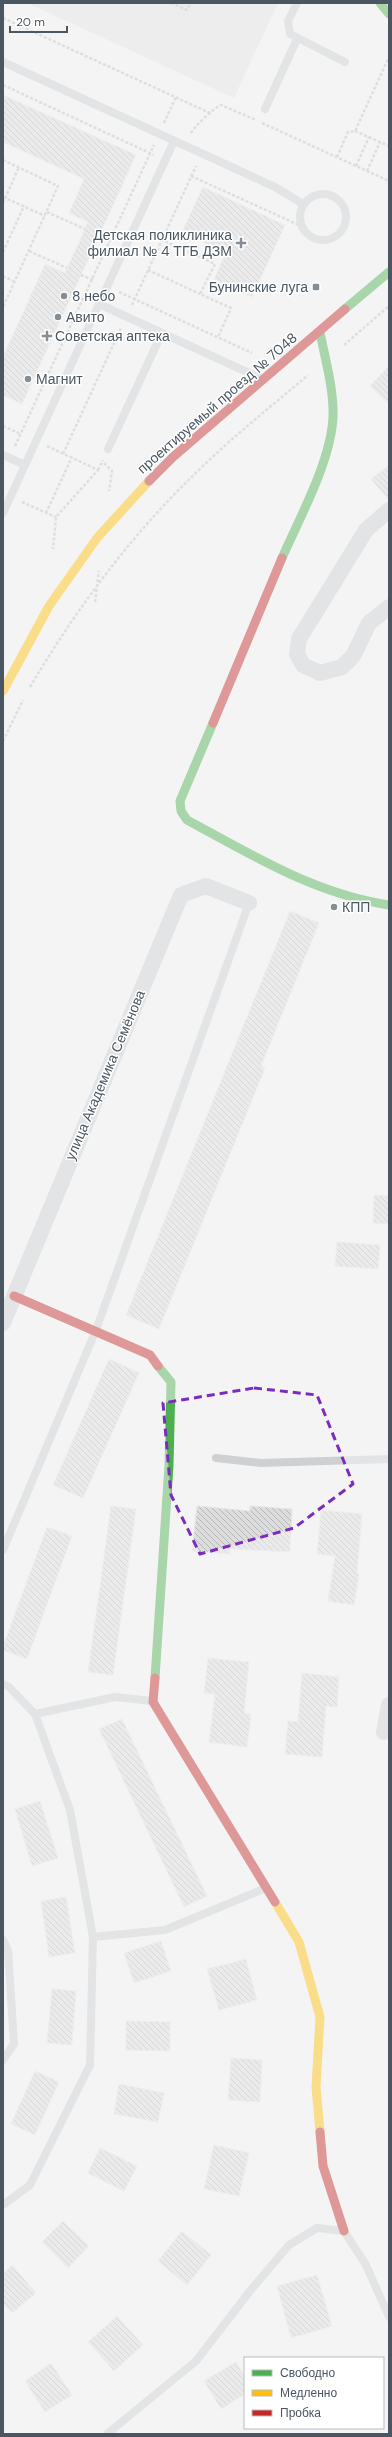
<svg xmlns="http://www.w3.org/2000/svg" width="392" height="2437" font-family="'DM Sans',sans-serif">
  <style>
    .education { fill: #e6e5e6 }
    .building { fill: url(#building-back-hatch); stroke: #e5e6e7 }
    .lines { fill: none; stroke-linecap: round; stroke-linejoin: round }
    .path { stroke: #bcc7c4; stroke-width: 2.5; stroke-dasharray: 3 2; stroke-linecap: butt }
    .lane { stroke: #ced0d2; stroke-width: 8 }
    .street { stroke: #ced0d2; stroke-width: 16 }
    .fast { stroke: #4caf50; stroke-width: 9 }
    .slow { stroke: #ffc107; stroke-width: 9 }
    .jam { stroke: #c62828; stroke-width: 9 }
    .marked { fill: none; stroke: #7b2cbf; stroke-width: 3; stroke-dasharray: 8 5; stroke-linejoin: round }
    .poi-dot { fill: #868d94; stroke: #fff; stroke-width: 1.5 }
    .labels { text-anchor: middle; stroke-width: 3; stroke-linejoin: round; paint-order: stroke }
    .poi-label { font-size: 14px; fill: #4a5661; stroke: #fff; text-anchor: start }
    .street-label { font-size: 14px; fill: #4a5661; stroke: #fff }
  </style>
  <defs>
    <pattern id="building-back-hatch" width="6" height="6" patternUnits="userSpaceOnUse"><rect width="6" height="6" fill="#ddddde"/><path d="M-1 5l2 2M0 0l6 6M5-1l2 2" fill="none" stroke="#b5b6b7"/></pattern>
  </defs>
  <rect width="100%" height="100%" fill="#f4f4f4"/>
  <!-- education -->
  <path class="education" d="M27,3h251l-44,95z"/>
  <!-- building -->
  <path class="building" d="M3,95l133,60 -114,249 -19,-9v-38l42,-93 20,9 23,-51 -19,-9 15,-34 -81,-37z
    M203,187l82,38 -33,72 -38,-18 12,-26 -44,-21z
    M389,366v38l-19,-18z
    M389,465v36l-18,-22z
    M290,911l29,12 -58,143 4,2 -106,261 -33,-14z
    M374,1195l15,1v28l-16,-1z
    M337,1242l43,3 -2,24 -43,-3z
    M109,1359l30,14 -56,125 -30,-13z
    M111,1506l25,3 -23,166 -25,-3z
    M197,1506l53,5v-5l42,3 -2,43 -60,-3v5l-38,-3z
    M321,1510l41,4 -5,60h2l-5,31 -26,-4 7,-45 -18,-2z
    M47,1527l25,9 -45,123 -24,-9v-4z
    M208,1658l41,4 -5,51 7,1 -4,33 -38,-5 6,-48 -11,-1z
    M302,1673l37,4 -2,30 -11,-1 -4,51 -37,-3 3,-33 10,1z
    M122,1719l85,177 -23,11 -85,-178z
    M40,1801l18,57 -26,8 -17,-57z
    M66,1897l9,56 -26,4 -8,-56z
    M161,1941l10,30 -37,12 -10,-30z
    M246,1959l11,41 -38,10 -12,-41z
    M52,1989l24,2 -4,54 -25,-2z
    M126,2021l44,1v29l-44,-1z
    M231,2058l31,2 -2,42 -32,-2z
    M35,2071l24,11 -24,53 -24,-11z
    M119,2084l45,9 -6,29 -44,-8z
    M214,2145l35,8 -10,43 -35,-7z
    M100,2148l37,18 -13,25 -36,-18z
    M63,2221l26,25 -21,22 -26,-26z
    M182,2231l29,24 -24,30 -29,-24z
    M12,2265l24,28 -24,20 -9,-10v-29z
    M317,2275l15,51 -41,12 -14,-52z
    M117,2316l26,29 -29,26 -26,-29z
    M236,2362l9,15v17l-24,15 -17,-28z
    M51,2363l21,32 -27,17 -20,-31z"/>
  <g class="lines">
    <!-- path -->
    <path class="path" d="M171,3l16,7 2,-4 -2,-3
      M3,18l207,95
      M3,85l151,70
      M164,123l12,-26
      M262,123l127,58
      M355,131l34,15
      M191,133c3,-6 24,-26 30,-28l35,15
      M337,157l11,-25 7,-1 34,-74
      M3,160l55,26 -55,121
      M356,166l13,-29
      M367,171l13,-29
      M191,176l110,50
      M3,197l42,19
      M3,203l16,-36
      M47,212l38,17
      M99,236l12,6
      M162,240l34,-74
      M29,251l38,17
      M3,252l21,-46
      M148,270l52,24
      M81,275l12,5
      M3,276l12,6
      M119,292l133,61
      M132,305l30,-65 53,24 -15,30 31,14 -13,29
      M344,345l45,-39
      M3,426l18,8
      M15,446l139,-301
      M47,446l51,24 -42,47 -3,32
      M63,454l58,-126
      M104,463l8,8 -3,20
      M98,470l5,-10
      M22,502l34,15
      M46,513l26,-56
      M95,602l4,-31
      M30,687c48,-81 104,-156 173,-221 33,-32 70,-61 105,-91
      M3,741l20,-41"/>
    <!-- lane -->
    <path class="lane" d="M297,3l-9,18 2,13 55,28
      M3,62l272,125 28,17
      M265,109l32,-70
      M300 217a23 23 0 1 1 46 0a23 23 0 1 1-46 0Z
      M99,304l163,75
      M108,449l54,-116
      M3,455l22,10
      M3,513l171,-372
      M216,1458l45,5 128,-4
      M3,1550l93,-220 153,-427
      M3,1684l6,3 26,27 35,96 23,127 -3,128 -60,120 -27,20
      M35,1714l80,-17 37,4
      M93,1937l72,-7 101,-42
      M3,1940l5,10 6,94 -11,16
      M107,2434l89,-73 54,-70 39,-46 28,-17 27,3 22,34 23,52"/>
    <!-- street -->
    <path class="street" d="M389,510l-23,20 -67,109 -2,15 6,11 17,8 22,-6 11,-11 16,-33 20,-16
      M3,1323l178,-428 25,-9 43,17
      M384,1732l5,-27"/>
    <!-- fast -->
    <path class="fast" d="M380,3l9,11
      M345,309l44,-37
      M282,558c18,-41 49,-97 51,-141 1,-28 -8,-58 -13,-85
      M213,723l-33,78 1,10 6,9c65,35 128,74 202,85
      M155,1678l14,-213 2,-83 -13,-16"/>
    <!-- slow -->
    <path class="slow" d="M3,691l46,-85 48,-68 52,-57
      M275,1902l24,40 21,75 -4,70 4,45"/>
    <!-- jam -->
    <path class="jam" d="M149,481l24,-24 172,-148
      M213,723l69,-165
      M14,1296l136,59 8,11
      M155,1678l-2,24 122,200
      M320,2132l3,34 21,65"/>
  </g>
  <!-- marked area -->
  <path d="M0 0H392V2437H0ZM254,1388l63,7 36,89 -59,44 -94,26 -29,-59 -8,-92z" fill="#f4f4f4" fill-opacity=".55" fill-rule="evenodd"/>
  <path class="marked" d="M254,1388l63,7 36,89 -59,44 -94,26 -29,-59 -8,-92z"/>
  <!-- markers -->
  <g class="poi-dot">
    <path d="M239 237h4v4h4v4h-4v4h-4v-4h-4v-4h4z"/>
    <rect x="312" y="283" width="8" height="8" rx="2"/>
    <circle cx="64" cy="296" r="4"/>
    <circle cx="58" cy="317" r="4"/>
    <path d="M45 330h4v4h4v4h-4v4h-4v-4h-4v-4h4z"/>
    <circle cx="28" cy="379" r="4"/>
    <circle cx="334" cy="907" r="4"/>
  </g>
  <g class="labels">
    <!-- poi labels -->
    <g class="poi-label">
      <text x="232" y="240" text-anchor="end">Детская поликлиника<tspan x="232" dy="16">филиал № 4 ТГБ ДЗМ</tspan></text>
      <text x="308" y="292" text-anchor="end">Бунинские луга</text>
      <text x="72" y="301">8 небо</text>
      <text x="66" y="322">Авито</text>
      <text x="55" y="341">Советская аптека</text>
      <text x="36" y="384">Магнит</text>
      <text x="342" y="912">КПП</text>
    </g>
    <!-- street labels -->
    <g class="street-label">
      <text transform="translate(217 403) rotate(-41)" y="5">проектируемый проезд № 7048</text>
      <text transform="translate(105 1075) rotate(-67)" y="5">улица Академика Семёнова</text>
    </g>
  </g>
  <!-- border -->
  <rect width="392" height="2437" fill="none" stroke="#4a5661" stroke-width="8"/>
  <!-- legend -->
  <rect x="244" y="2357" width="140" height="72" fill="#ffffff" stroke="#b7bbc0"/>
  <rect x="252" y="2370" width="20" height="6" fill="#4caf50" stroke="#b7bbc0"/>
  <text x="280" y="2377" font-size="12" fill="#4a5661">Свободно</text>
  <rect x="252" y="2390" width="20" height="6" fill="#ffc107" stroke="#b7bbc0"/>
  <text x="280" y="2397" font-size="12" fill="#4a5661">Медленно</text>
  <rect x="252" y="2410" width="20" height="6" fill="#c62828" stroke="#b7bbc0"/>
  <text x="280" y="2417" font-size="12" fill="#4a5661">Пробка</text>
  <!-- scale -->
  <path d="M10 26v6h57v-6" fill="none" stroke="#4a5661" stroke-width="2"/>
  <text x="16" y="26" font-size="12" fill="#4a5661" stroke="#ffffff" stroke-width="3" paint-order="stroke">20 m</text>
</svg>
